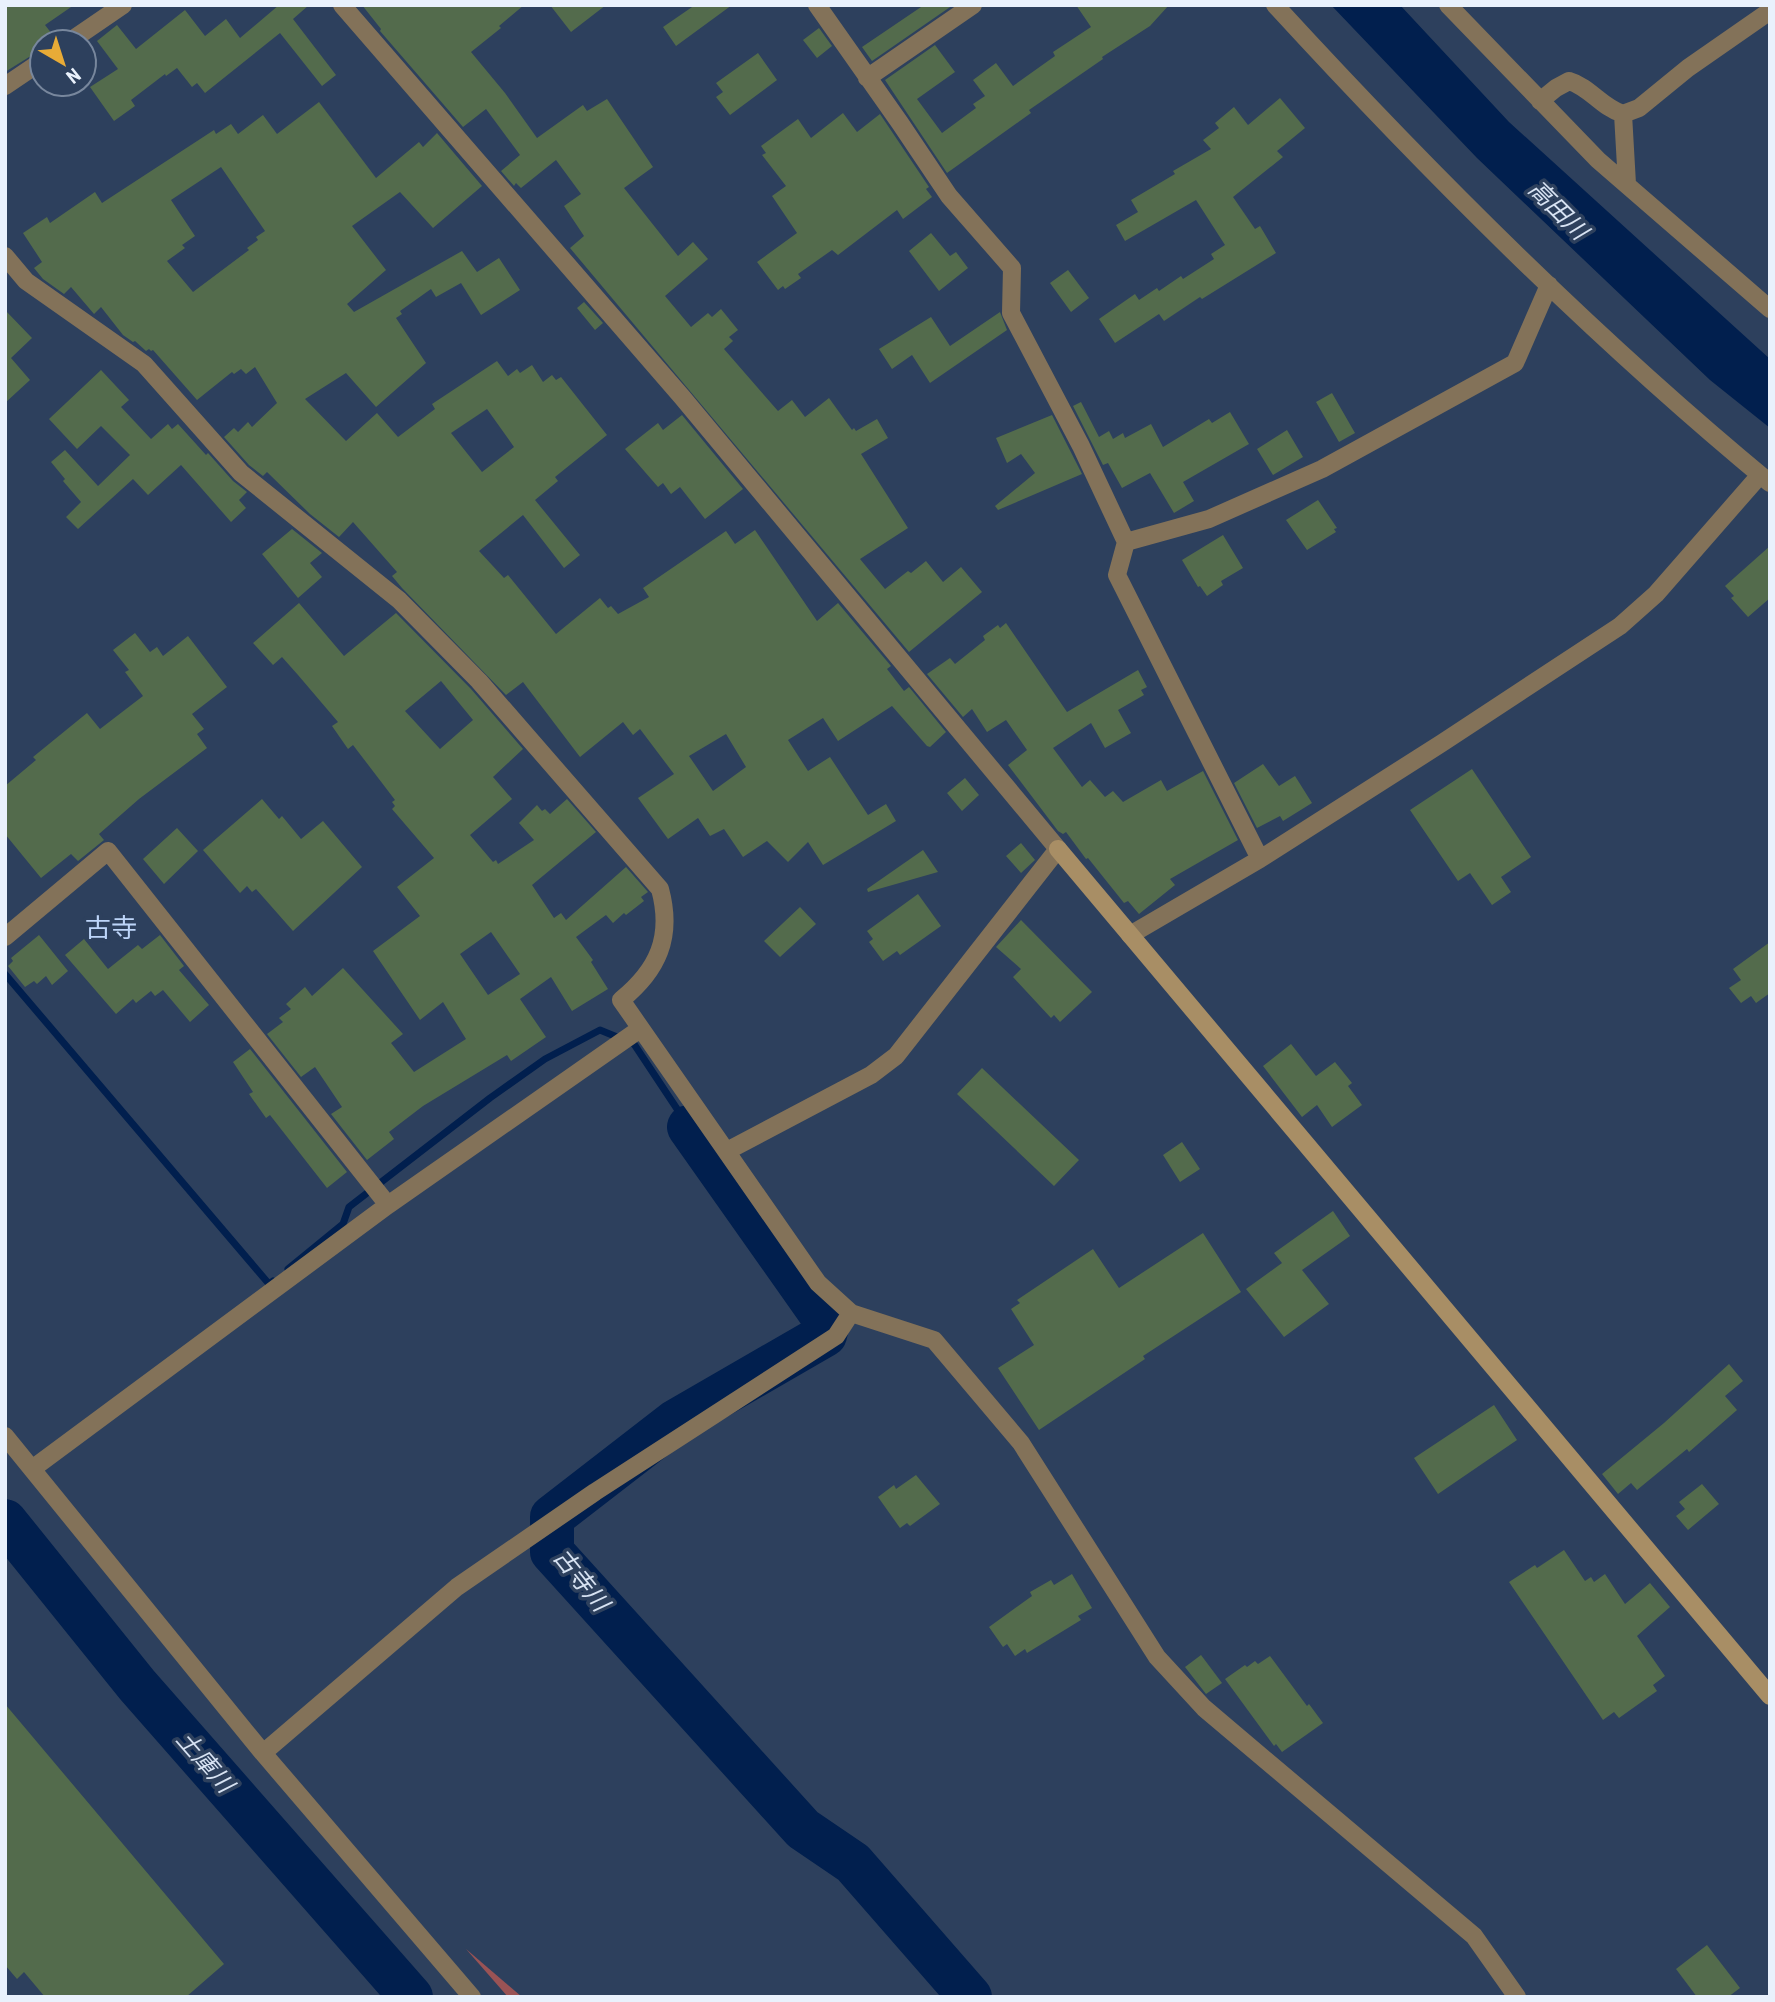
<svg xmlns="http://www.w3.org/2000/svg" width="1775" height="2002" font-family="'Roboto Condensed','Noto Sans JP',sans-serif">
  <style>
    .forest { fill: #9a5355 }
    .water { fill: #011f4e }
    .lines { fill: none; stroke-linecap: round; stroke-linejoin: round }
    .stream { stroke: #011f4e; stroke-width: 7 }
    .river { stroke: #011f4e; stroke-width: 44 }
    .building { fill: #536b4c; fill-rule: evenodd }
    .street { stroke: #837259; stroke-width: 18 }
    .secondary { stroke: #a88e65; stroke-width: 18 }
    .labels { text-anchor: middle; stroke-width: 7; stroke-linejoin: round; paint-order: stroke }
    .water-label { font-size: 24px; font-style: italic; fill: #d8e3f3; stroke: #2d405d }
    .quarter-label { font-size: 26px; fill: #bdd5f9; stroke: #2d405d }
  </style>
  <rect width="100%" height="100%" fill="#2d405d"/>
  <!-- forest -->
  <path class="forest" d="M466,1949l56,48h-14z"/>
  <!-- water -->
  <path class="water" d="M1331,5h69l109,117 261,237v69l-60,-48 -233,-222z"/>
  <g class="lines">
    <!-- stream -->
    <path class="stream" d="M5,974l264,310 4,-3
      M288,1269l55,-45 6,-17 141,-109 55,-39 55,-29 34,14 55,83"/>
    <!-- river -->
    <path class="river" d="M689,1127l139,197 -3,11 -149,86 -124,96v35l251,277 50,34 117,134
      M5,1521l132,164 274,312"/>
  </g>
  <!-- building -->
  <path class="building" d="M5,5h69l-29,20 11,14 -4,3h-10v7l-37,23z
    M279,5h30l-16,14 43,56 -14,11 -42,-53 -75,60 -8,-10 -5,4 -15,-19 -11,8 -1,-2 -34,26 4,6 -21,15 -24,-34 28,-18 -21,-28 20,-16 19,24 49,-39 20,26 21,-17 14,19z
    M362,5h162l-25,21 2,2 -30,24 34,41 32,45 46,-33 4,6 20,-12 46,68 -29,21 54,68 15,-14 15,17 -43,37 26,31 17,-14 4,4 9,-8 17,21 -9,7 4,4 -9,8 54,62 14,-11 13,17 24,-19 23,32 2,-2 2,3 21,-12 11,19 -27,16 47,74 -48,31 25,30 23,-18 3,2 15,-12 17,21 18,-15 21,25 -73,60 -339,-404 14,-12 -20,-30 17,-12 -25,-34 -35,28 -5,-5 -2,3 -13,-15 19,-16 -34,-46 -23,18 -83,-96 1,-2z
    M550,5h56l-35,27z
    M695,5h37l-56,41 -13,-19z
    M924,5h29l-81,56 -10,-14z
    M1076,5h93l-19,21 -48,31 1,2 -74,51 2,3 -84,60 -62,-93 50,-35 20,27 -38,27 25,34 34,-25 -3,-4 12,-8 -12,-16 23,-17 17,23 42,-30 -2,-4 38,-25z
    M819,28l13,18 -15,12 -14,-18z
    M758,53l19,27 -47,35 -14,-18 7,-5 -7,-9z
    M1280,98l25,30 -28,23 6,6 -50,40 22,32 5,-3 16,27 -74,46 -2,-2 -36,24 -5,-7 -44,29 -16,-24 36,-25 4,6 18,-12 2,3 22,-15 2,3 31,-20 -3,-5 14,-9 -29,-45 -71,41 -9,-16 22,-13 -7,-12 44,-26 -2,-3 38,-22 -8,-9 16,-12 -4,-5 19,-16 14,18z
    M319,102l57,76 43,-36 4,5 14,-14 45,53 -49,42 -33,-36 -48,34 34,44 -39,34 7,8 108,-61 15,21 22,-14 21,32 -39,25 -20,-32 -25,14 -5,-8 -31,22 2,3 -6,4 30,45 -50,44 -30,-34 -41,26 41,42 31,-28 21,24 37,-28 -3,-5 65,-43 11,15 9,-7 3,4 12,-8 11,17 9,-7 4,5 5,-3 46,58 -52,42 3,4 -23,19 45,55 -16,13 -41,-53 -44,36 25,27 4,-3 48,59 44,-36 8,10 3,-2 7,8 31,-17 -6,-9 83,-57 9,13 20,-14 62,91 21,-18 53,63 -4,3 17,22 5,-4 37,45 -16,15 -3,-1 -35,-40 -54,35 -15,-23 -35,22 20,31 22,-14 38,58 18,-11 10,17 -73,44 -15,-23 -20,20 -21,-21 -24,16 -19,-28 -14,7 -12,-18 -30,21 -30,-41 36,-24 -34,-45 -7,6 -10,-13 -43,35 -57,-75 -17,13 -104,-107 -10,-12 5,-4 -44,-50 -14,15 -29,-23 -43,-42 -4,4 -14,-11 -25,-28 10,-9 4,4 10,-10 4,5 25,-24 -22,-36 -9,7 -5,-5 -7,5 -2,-2 -35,28 -44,-50 -2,1 -2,-2 -3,2 -11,-10 -2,1 -10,-7 -22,-28 -7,7 -23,-27 -7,7 -21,-15 -9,-11 8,-6 -19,-29 24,-16 3,6 45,-31 7,11 112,-73 2,4 15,-10 7,10 25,-19 14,19zM221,167l44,64 -9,6 2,3 -11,8 2,2 -56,42 -26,-31 18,-13 -3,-3 13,-9 -24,-36zM487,409l27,38 -32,25 -31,-39zM726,734l20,33 -33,24 -24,-35z
    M843,113l14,19 23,-18 49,73 -3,2 6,8 -29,22 -6,-9 -59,45 -6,-5 -34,24 3,4 -16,11 -2,-3 -5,4 -21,-28 40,-29 -25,-37 14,-10 -24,-31 4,-2 -5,-7 37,-27 13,19z
    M931,233l19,23 6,-4 12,16 -29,23 -30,-40z
    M1068,270l21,28 -18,14 -21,-29z
    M584,302l19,21 -8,7 -18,-22z
    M5,310l27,28 -21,20 19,22 -25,23z
    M1000,312l7,18 -77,53 -18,-28 -20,14 -13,-20 52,-32 19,29z
    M101,370l28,30 -8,7 30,32 17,-15 4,5 6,-5 28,31 2,-2 25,28 14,11 -8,8 7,8 -15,14 -50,-57 -33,30 -15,-16 -55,50 -12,-12 15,-15 -18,-21 2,-2 -14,-17 14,-12 33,36 32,-31 -29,-29 -24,23 -28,-30z
    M1332,393l23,40 -16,9 -23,-40z
    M1081,402l18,35 10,-6 4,8 10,-6 2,5 26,-14 12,23 46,-28 3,4 18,-11 19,32 -66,38 11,19 -20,12 -24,-40 -28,15 -14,-25 -5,2 -30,-59z
    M682,415l61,74 -38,30 -25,-32 -9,7 -8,-11 -5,4 -33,-38 33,-26 5,7z
    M1052,415l30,59 -84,36 -3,-4 40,-33 -14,-19 -14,9 -11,-25z
    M1287,430l16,27 -30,18 -16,-26z
    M1318,500l19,28 -3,1 2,3 -29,18 -21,-30z
    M292,529l30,24 -12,10 12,14 -24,21 -36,-44z
    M1223,535l20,33 -22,13 2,4 -16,11 -7,-10 -2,1 -16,-27z
    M1770,546v52l-22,19 -17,-19 3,-2 -9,-10z
    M299,603l45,53 52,-43 75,76 52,60 -30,28 19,22 -42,36 23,27 3,-2 2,4 36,-24 -15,-17 18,-18 5,6 3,-2 5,5 17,-15 29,33 -64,53 22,33 7,-5 5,7 60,-53 22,25 -7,5 3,4 -18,14 -2,-2 -11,10 -7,-8 -30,22 17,23 -2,2 17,27 -36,22 -21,-34 -31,22 26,38 -35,24 -4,-6 -84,51 -34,26 5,7 -27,21 -36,-46 11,-7 -27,-40 -14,10 -34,-43 16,-12 -4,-4 12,-9 -5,-5 19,-17 7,9 31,-28 60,66 -12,9 23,29 52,-33 -23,-37 -23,18 -47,-69 47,-35 -23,-29 37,-29 -42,-49 3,-3 -3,-4 3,-2 -42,-55 -5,4 -16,-23 6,-4 -40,-47 -16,-18 -9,8 -20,-22zM441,681l32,39 -33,29 -35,-38zM491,932l29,42 -32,21 -28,-41z
    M1006,623l61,89 71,-42 9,17 -6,3 3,5 -26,15 13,23 -26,15 -14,-25 -38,25 29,39 8,-7 15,17 8,-6 10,11 38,-22 6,11 36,-20 35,69 -68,39 5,6 -36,29 -11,-13 -4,2 -36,-45 -2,1 -20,-27 -3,2 -5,-3 -50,-66 19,-15 -21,-30 -19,12 -15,-23 -9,8 -36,-43 23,-16 5,6 30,-24 -2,-4 15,-11 2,3z
    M135,633l15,19 7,-5 6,9 25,-20 39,51 -35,27 12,15 -7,5 10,14 -68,51 -40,35 5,6 -26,21 -7,-7 -30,24 -36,-44v-48l31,-26 -3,-3 54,-44 13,16 43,-33 -18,-24 4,-2 -16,-20z
    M1263,764l16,22 16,-10 17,27 -29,18 -3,-5 -23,12 -23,-45z
    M1472,769l59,88 -30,20 10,15 -19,13 -22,-32 -12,8 -48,-71z
    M965,778l14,17 -17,16 -15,-18z
    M262,799l17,20 3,-3 19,23 22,-18 39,46 -69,64 -37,-42 -4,3 -5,-6 -7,7 -37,-43z
    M177,828l21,23 -34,33 -21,-25z
    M1021,843l14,17 -14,13 -15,-17z
    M923,850l15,22 -70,20 -1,-3z
    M918,894l23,32 -41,29 -3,-4 -14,10 -14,-19 4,-3 -6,-8z
    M800,907l16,17 -36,33 -16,-16z
    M1021,920l71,72 -32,30 -6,-7 -3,3 -38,-41 8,-8 -25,-22z
    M39,935l29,36 -16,14 -6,-9 -9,8 -3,-3 -9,6 -17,-21 5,-5 -2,-3z
    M160,935l24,31 -5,4 30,35 -19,17 -27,-32 -8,6 -4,-5 -15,12 -3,-4 -17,15 -51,-59 19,-16 24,30 30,-24 4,4z
    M1770,942v51l-14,10 -5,-7 -10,7 -12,-15 12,-8 -8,-11z
    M1291,1044l25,32 19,-14 17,21 -4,3 14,19 -30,22 -15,-22 -15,12 -39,-51z
    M250,1049l97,123 -20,16 -57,-73 -4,3 -17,-24 4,-2 -20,-30z
    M982,1068l97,92 -25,26 -97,-92z
    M1182,1142l18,27 -20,13 -17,-27z
    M1333,1211l17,25 -48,34 27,34 -45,33 -38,-48 36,-26 -8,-10z
    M1203,1233l38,59 -98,64 2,3 -106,71 -41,-62 36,-23 -23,-36 9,-6 -3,-3 76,-51 26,39z
    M1729,1364l14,17 -18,15 12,14 -48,42 -2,-3 -50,41 -6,-7 -13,11 -16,-20 62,-51z
    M1494,1405l23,35 -79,54 -24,-36z
    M916,1475l24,29 -30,22 -3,-3 -7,5 -22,-31 16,-12 2,4z
    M1702,1484l17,20 -31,26 -12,-14 9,-7 -6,-7z
    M1564,1550l21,31 6,-4 3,5 11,-8 20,30 25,-21 20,24 -33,29 28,40 -12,9 4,6 -38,27 -5,-6 -11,8 -94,-138 26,-17 2,3z
    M1072,1574l20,34 -14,8 3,4 -54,33 -2,-4 -10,7 -8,-12 -4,3 -14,-20 43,-31 -2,-4 21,-12 3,5z
    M1201,1655l21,28 -16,11 -21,-27z
    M1270,1656l37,50 2,-2 14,19 -41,29 -6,-8 -2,2 -49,-67 20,-14 2,2 8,-6 3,3z
    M5,1704l219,260 -38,33h-141l-21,-25 -7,7 -12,-14z
    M1707,1945l33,43 -12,9h-31l-21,-28z"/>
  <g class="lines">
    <!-- street -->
    <path class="street" d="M342,5l340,392 376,452 -162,207 -25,19 -144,76
      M817,5l83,118 49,73 63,72 -1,45 70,133 45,96 -9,33 143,284
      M1275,5c155,169 318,332 495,478
      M1448,5l150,155 172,149
      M69,42l54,-37
      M867,78l106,-73
      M5,86l37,-25
      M1540,101l16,-13 13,-7c21,6 32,26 54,33l16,-6 49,-40 82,-57
      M1623,114l4,70
      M5,256l21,25 118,83 97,109 158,127 80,81 181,208c13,48 -2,81 -39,111l197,283 33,30 83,27 87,103 136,214 47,51 270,228 43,61
      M1126,542l83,-23 113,-50 193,-106 34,-78
      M1130,935l130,-76 182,-116 178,-117 36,-32 104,-119
      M5,937l103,-86 280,354 252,-176
      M5,1436l258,317 209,244
      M32,1469l356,-264
      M263,1753l194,-166 138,-95 241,-156 15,-23"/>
    <!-- secondary -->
    <path class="secondary" d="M1058,849l712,847"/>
  </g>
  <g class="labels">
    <!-- water labels -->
    <g class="water-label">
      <text transform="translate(1558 210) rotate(45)" y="8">高田川</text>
      <text transform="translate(581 1580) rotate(51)" y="8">古寺川</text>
      <text transform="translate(205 1762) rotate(49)" y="8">土庫川</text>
    </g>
    <!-- quarter labels -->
    <g class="quarter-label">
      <text x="111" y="937">古寺</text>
    </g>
  </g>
  <!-- border -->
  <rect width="1775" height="2002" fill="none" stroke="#e9f1fc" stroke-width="14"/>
  <!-- north arrow -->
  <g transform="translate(63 63) rotate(141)"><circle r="33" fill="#2d405d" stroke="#78879d" stroke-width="2"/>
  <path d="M0-5L12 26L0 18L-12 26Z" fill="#e8ab37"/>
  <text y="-10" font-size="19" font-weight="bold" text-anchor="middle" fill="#e9f1fc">N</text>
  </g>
</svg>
